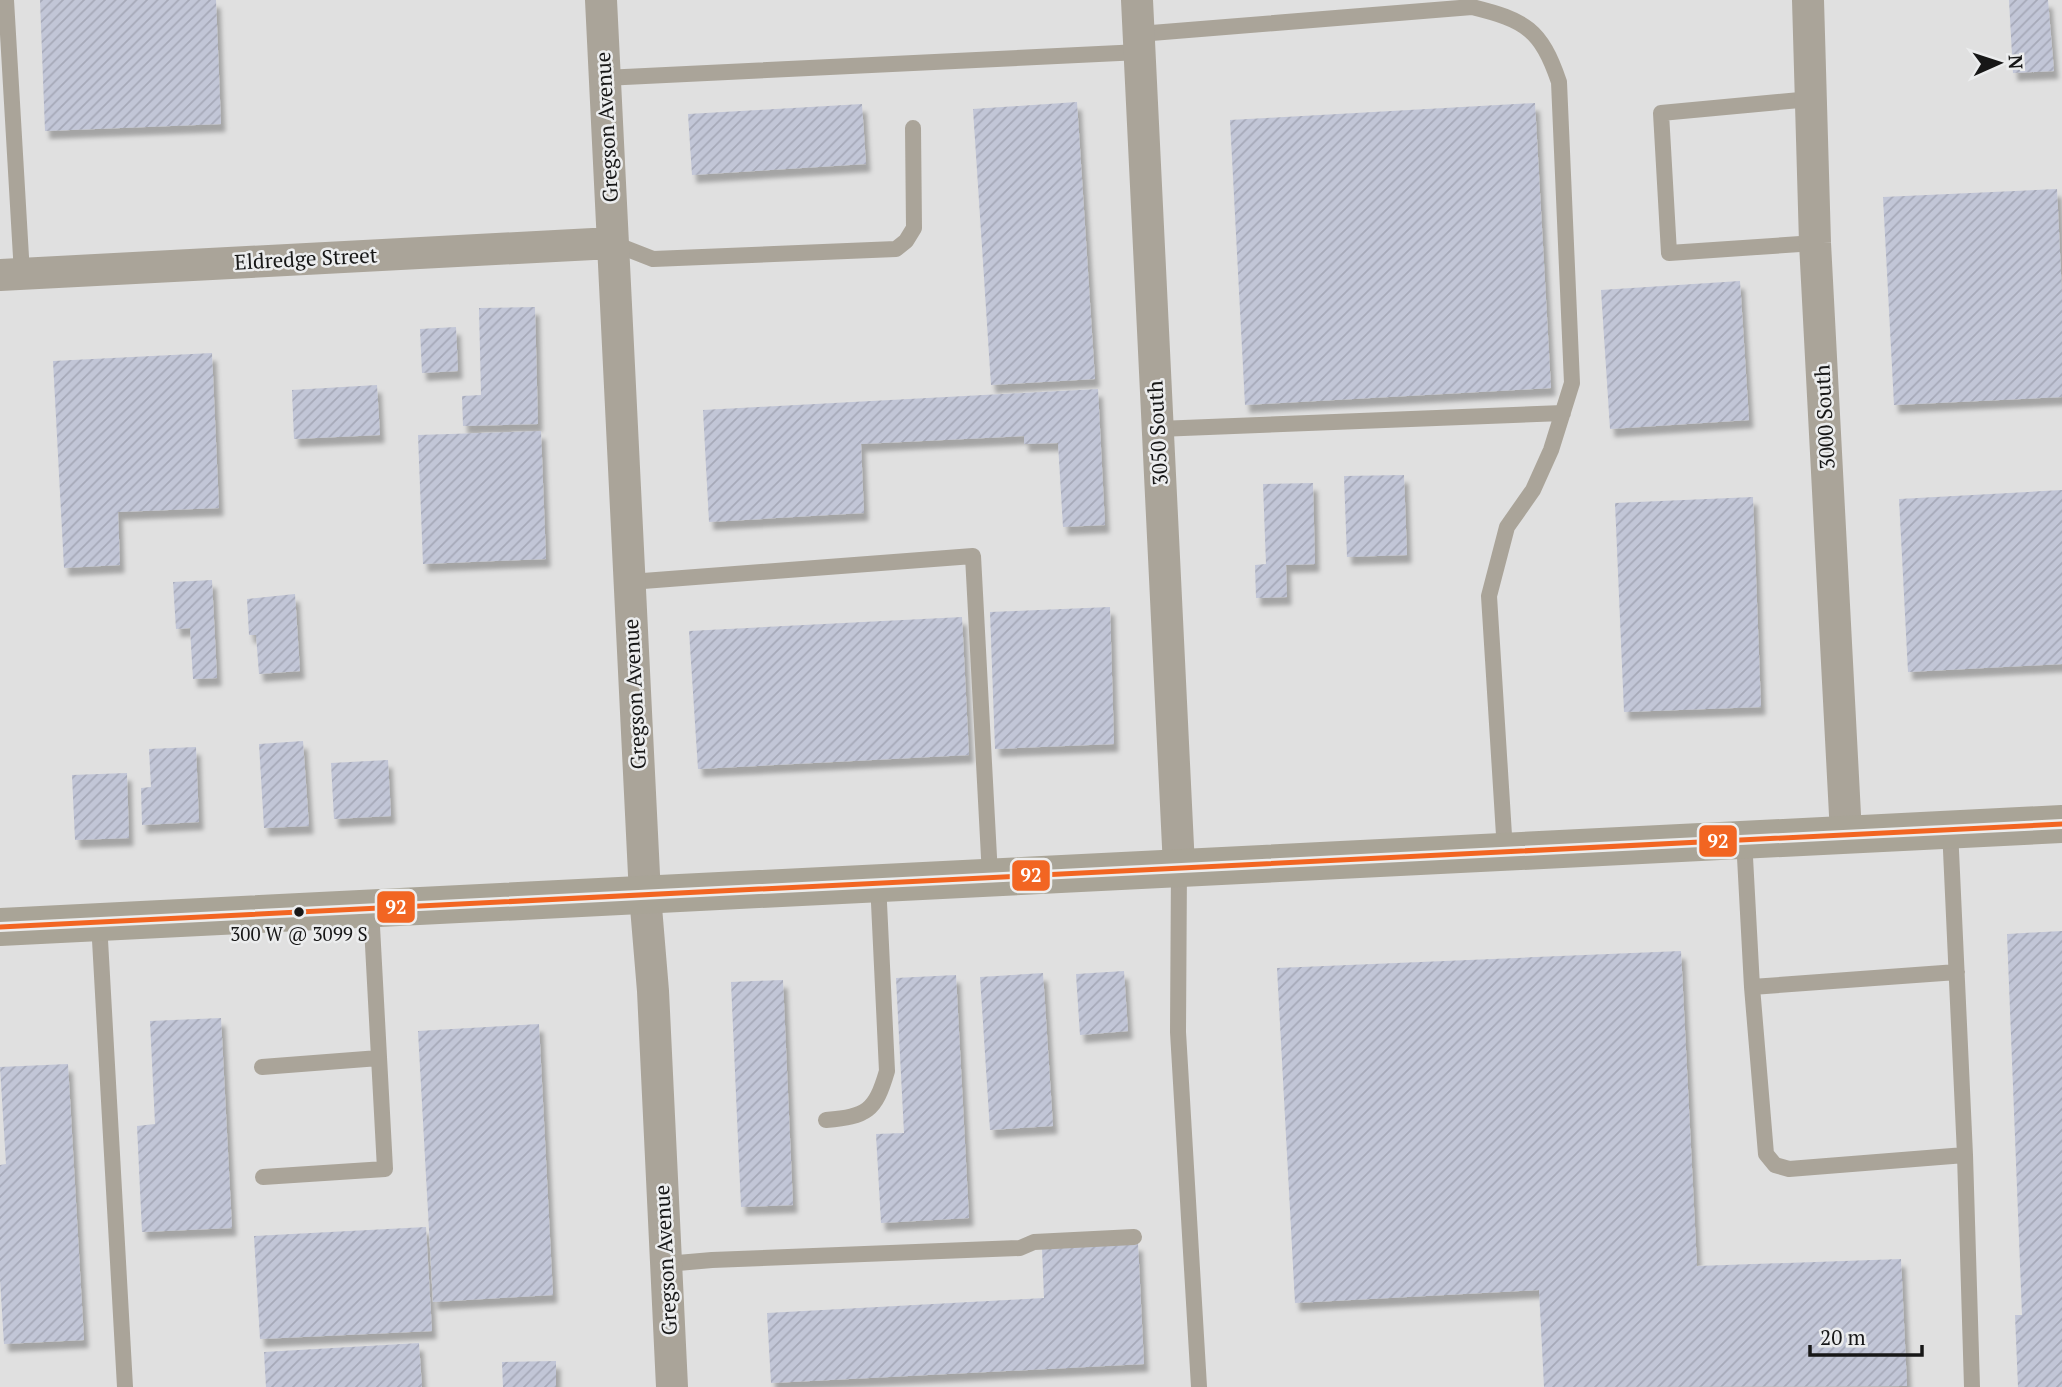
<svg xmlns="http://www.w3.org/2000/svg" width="2062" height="1387" font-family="'PT Serif',serif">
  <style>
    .building { fill: url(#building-hatch); filter: url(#shadow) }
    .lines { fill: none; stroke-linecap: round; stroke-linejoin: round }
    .lane { stroke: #aaa499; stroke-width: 16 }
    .street { stroke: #aaa499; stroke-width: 32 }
    .secondary { stroke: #a9a497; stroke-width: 38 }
    .bus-1-casing { stroke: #ecedee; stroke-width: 10 }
    .bus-1 { stroke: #f26522; stroke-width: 5 }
    .bus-dot { fill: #171717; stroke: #ecedee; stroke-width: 2.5 }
    .labels { text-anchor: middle; stroke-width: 5; stroke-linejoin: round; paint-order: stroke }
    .bus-label { font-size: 19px; fill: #171717; stroke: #ecedee }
    .street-label { font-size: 21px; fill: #171717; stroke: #ecedee }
    .line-badge { stroke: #ecedee; stroke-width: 2.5 }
    .badge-label { font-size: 19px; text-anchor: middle; font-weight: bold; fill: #fff }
  </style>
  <defs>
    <pattern id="building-hatch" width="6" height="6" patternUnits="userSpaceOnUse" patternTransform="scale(1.75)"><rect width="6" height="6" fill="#c2c6d7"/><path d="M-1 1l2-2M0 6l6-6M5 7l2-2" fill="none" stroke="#a6a9b8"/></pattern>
    <filter id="shadow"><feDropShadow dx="4.5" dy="8" stdDeviation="2" flood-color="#0004"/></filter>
  </defs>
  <rect width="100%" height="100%" fill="#e0e0e0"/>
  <!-- building -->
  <path class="building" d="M40,0h176l5,124 -176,7z
    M2009,0h39l6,71 -41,2z
    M1077,102l18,277 -104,6 -18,-276z
    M1535,103l16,285 -306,17 -15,-285z
    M862,104l4,60 -174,11 -4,-61z
    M2057,189l5,106v102l-168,8 -11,-208z
    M1740,281l9,139 -139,9 -9,-139z
    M535,307l3,117 -75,2 -1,-30 19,-1 -2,-87z
    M456,327l2,44 -36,2 -2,-44z
    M212,353l7,155 -101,4 2,53 -56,3 -11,-207z
    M377,385l3,50 -86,4 -2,-49z
    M1098,389l7,136 -42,2 -5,-84 -34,1v-8l-163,8 3,69 -155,9 -6,-112z
    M541,431l5,128 -123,5 -5,-129z
    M1404,475l3,80 -60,2 -3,-81z
    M1313,483l2,81 -29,1 1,32 -31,1 -1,-33 11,-1 -3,-80z
    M2062,490v174l-154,8 -9,-173z
    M1753,497l8,210 -137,5 -9,-209z
    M212,580l5,98 -24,1 -3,-51 -14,1 -3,-47z
    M295,594l5,77 -41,3 -3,-39h-7l-2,-36z
    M1110,607l4,137 -119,5 -5,-137z
    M962,617l7,138 -271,14 -9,-138z
    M303,741l6,85 -45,2 -5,-84z
    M196,747l3,75 -57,3 -1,-37 10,-1 -2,-38z
    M388,760l3,56 -57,3 -3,-56z
    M127,773l2,65 -54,2 -3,-65z
    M2062,931v456h-44l-3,-72h7l-15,-381z
    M1681,951l16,315 204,-7 6,127 -363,1 -5,-97 -244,13 -18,-335z
    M1124,971l4,60 -48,4 -4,-61z
    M1043,973l10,153 -63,4 -10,-153z
    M956,975l13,243 -88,5 -5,-89 28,-1 -8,-155z
    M783,980l10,225 -52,2 -10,-225z
    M221,1018l11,210 -90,4 -5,-106 18,-2 -5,-103z
    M539,1024l14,271 -120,7 -15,-271z
    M68,1064l16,276 -80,4 -4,-65v-114l6,-1 -6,-97z
    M426,1227l6,104 -172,8 -6,-103z
    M1138,1243l6,121 -373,19 -4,-70 277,-15 -2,-50z
    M419,1343l3,44h-156l-2,-35z
    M556,1361v26h-53l-1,-25z"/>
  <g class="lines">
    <!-- lane -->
    <path class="lane" d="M6,0l16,274
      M1139,34l333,-27c53,13 69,22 87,75l13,301 -21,67 -18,40 -26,37 -18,69 16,255
      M604,78l536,-26
      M1811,99l-150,14 8,140 146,-10
      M612,243l41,16 243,-10 10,-8 8,-13 -1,-100
      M1158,429l405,-16
      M630,582l343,-26 17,320
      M1950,829l15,326
      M1744,839l8,148 14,167 9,11 14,4 176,-14 7,232
      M1179,867l-1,165 21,355
      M99,922l26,465
      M1752,987l205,-15
      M262,1067l117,-9
      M826,1120c41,-4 49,-8 61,-49l-9,-189
      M263,1177l122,-8 -14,-261
      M666,1264l46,-4 308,-12 14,-6 100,-5"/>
    <!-- street -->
    <path class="street" d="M601,0l44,895 8,96 19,396
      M1137,0l42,867
      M1808,0l7,243 31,591
      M0,275l612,-32"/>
    <!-- secondary -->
    <path class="secondary" d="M0,927l2062,-103"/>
    <!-- bus-1 casing -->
    <g class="bus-1-casing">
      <path id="bus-1" d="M0,927l2062,-103"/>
    </g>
    <!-- bus-1 -->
    <use href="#bus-1" class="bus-1"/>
  </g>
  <!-- markers -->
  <circle class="bus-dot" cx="299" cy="912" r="6"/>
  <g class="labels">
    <!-- bus labels -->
    <g class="bus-label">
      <text x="299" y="941">300 W @ 3099 S</text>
    </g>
    <!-- street labels -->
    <g class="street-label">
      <text transform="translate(607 127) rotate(-93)" y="7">Gregson Avenue</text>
      <text transform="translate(306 259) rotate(-3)" y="7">Eldredge Street</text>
      <text transform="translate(1825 417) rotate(-93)" y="7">3000 South</text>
      <text transform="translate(1158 433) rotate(-93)" y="7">3050 South</text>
      <text transform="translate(635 694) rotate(-93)" y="7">Gregson Avenue</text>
      <text transform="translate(666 1260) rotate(-93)" y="7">Gregson Avenue</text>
    </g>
  </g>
  <g class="line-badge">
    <rect x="1698" y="824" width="40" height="34" rx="7" fill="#f26522"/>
    <rect x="1011" y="859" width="40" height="33" rx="7" fill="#f26522"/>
    <rect x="376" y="890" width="40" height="34" rx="7" fill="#f26522"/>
  </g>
  <g class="badge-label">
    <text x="1718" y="848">92</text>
    <text x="1031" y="882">92</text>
    <text x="396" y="914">92</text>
  </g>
  <!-- north arrow -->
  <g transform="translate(1999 63) rotate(87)" stroke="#ecedee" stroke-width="5" paint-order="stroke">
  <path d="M0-5L12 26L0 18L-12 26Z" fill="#171717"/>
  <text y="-10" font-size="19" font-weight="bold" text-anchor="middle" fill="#171717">N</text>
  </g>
  <!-- scale -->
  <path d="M1810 1345v10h112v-10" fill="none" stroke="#171717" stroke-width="3.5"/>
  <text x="1820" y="1345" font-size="21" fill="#171717" stroke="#ecedee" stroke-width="5" paint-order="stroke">20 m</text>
</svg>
